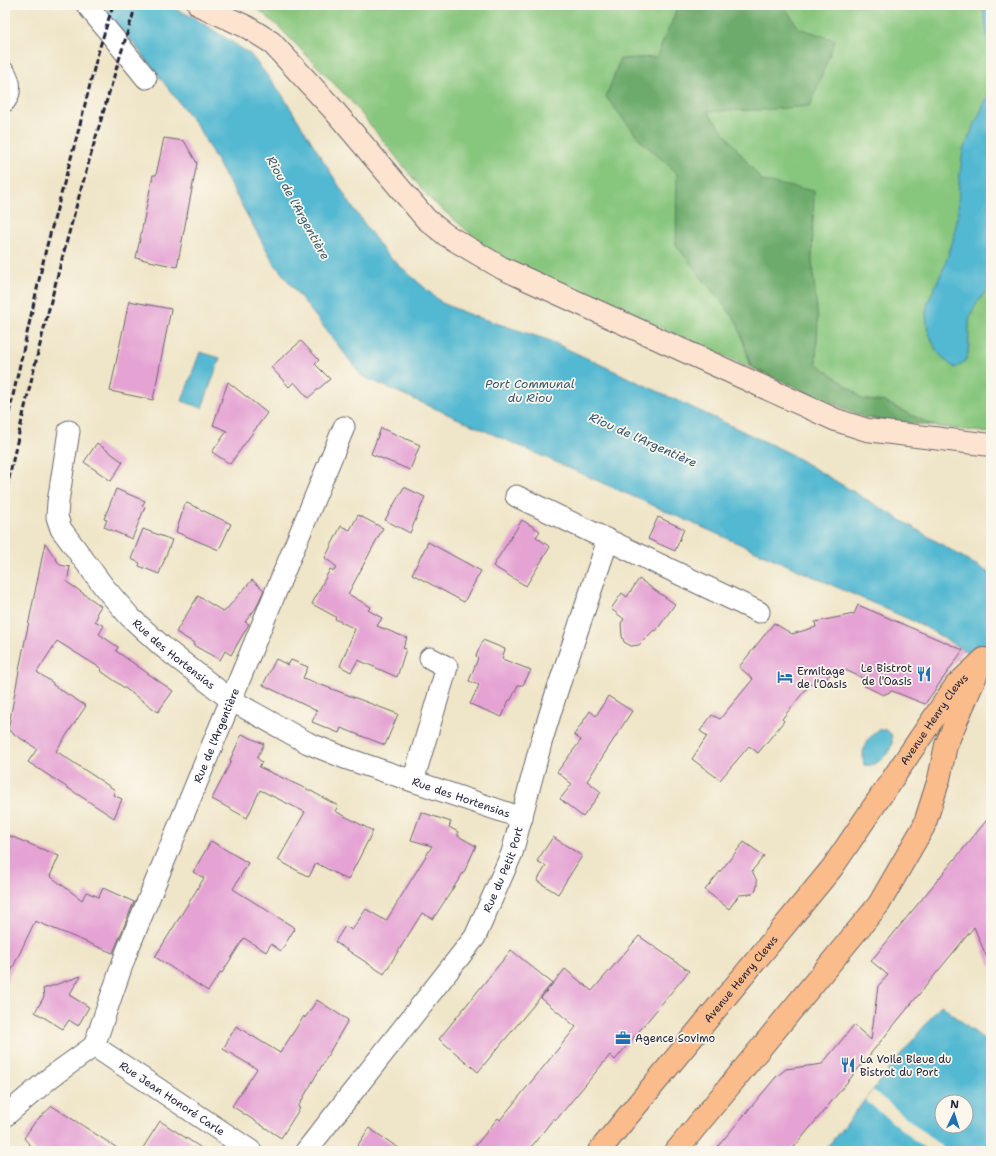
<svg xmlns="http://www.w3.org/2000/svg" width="996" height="1156" font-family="'Shantell Sans',sans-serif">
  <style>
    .green { fill: #87c67d; stroke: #54745c }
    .forest { fill: #6dab6c; stroke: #486654 }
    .water { fill: #53b8d1; stroke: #3a6d86; fill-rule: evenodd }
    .pier { fill: #efe5c8 }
    .building { fill: #e5a3d4 }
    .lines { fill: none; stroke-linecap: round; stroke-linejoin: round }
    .street-casing { stroke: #6a666c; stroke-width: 23 }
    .secondary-casing { stroke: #6a666c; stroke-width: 24 }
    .primary-casing { stroke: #6a666c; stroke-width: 24 }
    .street { stroke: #fff; stroke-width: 21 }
    .secondary { stroke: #fde4d1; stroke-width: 22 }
    .primary { stroke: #fabc8b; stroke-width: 22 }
    .rail { stroke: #22223b; stroke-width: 3; stroke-dasharray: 6 3; stroke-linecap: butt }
    .labels { text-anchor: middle; stroke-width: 3.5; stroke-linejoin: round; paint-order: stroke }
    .street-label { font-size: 11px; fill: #22223b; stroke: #fbf7ec }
    .poi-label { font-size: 11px; fill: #22223b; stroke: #fbf7ec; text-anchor: start }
    .water-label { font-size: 12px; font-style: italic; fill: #335670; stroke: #fbf7ec }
  </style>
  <rect width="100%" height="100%" fill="#fbf7ec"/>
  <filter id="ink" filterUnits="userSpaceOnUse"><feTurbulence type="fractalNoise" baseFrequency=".025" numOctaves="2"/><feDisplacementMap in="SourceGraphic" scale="8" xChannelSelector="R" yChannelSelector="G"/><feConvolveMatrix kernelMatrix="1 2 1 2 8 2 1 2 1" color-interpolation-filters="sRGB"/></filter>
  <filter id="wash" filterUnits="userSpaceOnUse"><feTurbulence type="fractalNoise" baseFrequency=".012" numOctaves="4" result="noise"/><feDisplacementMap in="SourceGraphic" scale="16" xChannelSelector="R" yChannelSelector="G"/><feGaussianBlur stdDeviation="0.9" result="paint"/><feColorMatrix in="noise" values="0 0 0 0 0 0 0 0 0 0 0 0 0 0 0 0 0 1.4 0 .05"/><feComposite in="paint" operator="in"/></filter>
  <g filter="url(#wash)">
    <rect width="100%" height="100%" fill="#efe5c8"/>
    <!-- green -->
    <path class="green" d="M249,5h742v428l-126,-15 -371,-164 -65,-56 -78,-97 -72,-74 -20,-17z"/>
    <!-- forest -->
    <path class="forest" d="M677,5h106l16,23 36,12 -25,66 -49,4 -54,1 55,70 52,10 -2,70 6,60 -2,42 38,28 7,8 24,3 49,24 -69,-8 -114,-51 -14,-45 -61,-77 1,-72 -36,-32 -35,-44 14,-38 36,-2 18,-40z"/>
    <!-- water -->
    <path class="water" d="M97,5h69l27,12 57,37 31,39 70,112 35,49 56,49 26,11 80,26 239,112 204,122v87l-28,-11 -41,-25 -560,-249 -88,-113 -76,-136 -64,-83z
      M983,5h8v280c-7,9 -16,19 -20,29 -5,13 2,41 -8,49 -2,2 -6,3 -8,5l-9,-7 -10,-11 -8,-19 -2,-17 2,-12 17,-37 8,-25 5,-27 1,-31 4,-32 27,-59 -1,-41z
      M200,352l20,6 -18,50 -20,-7z
      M878,730h8l5,4c1,3 1,7 1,10 -3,11 -17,24 -28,21 -3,-17 1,-24 14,-35z
      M941,1005l50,40v106h-167zM942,1102h24v24h-24z"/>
    <!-- pier -->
    <path class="pier" d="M873,1090l74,61h-19l-63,-51z"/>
    <g id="blocks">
      <!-- building -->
      <path class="building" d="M164,138l20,3 13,22 -20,104 -41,-9 17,-83h3z
        M129,301l42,8 -18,91 -43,-9z
        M301,341l18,19 -4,4 15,15 -22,19 -14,-16 -5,5 -18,-20z
        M228,382l39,31 -37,51 -18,-12 15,-21 -14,-6z
        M381,428l39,17 -10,25 -39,-16z
        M97,443l26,19 -12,19 -27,-19z
        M404,487l21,10 -15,36 -25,-13z
        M116,489l29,12 -3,5 3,1 -13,32 -28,-12 3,-7 -3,-1z
        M187,503l44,21 -12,26 -43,-18 9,-28h1z
        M358,515l25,13 -35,66 23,13 -3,3 14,8 -5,8 30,12 -4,10 3,1 -9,28 -39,-17 -7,12 -11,-6 15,-37 -20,-10 1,-2 -24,-13 18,-35 4,2 3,-4 -12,-9 16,-32 9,4z
        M658,517l26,12 -9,22 -27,-12z
        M522,520l18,11 -4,6 14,10 -24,39 -33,-20z
        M143,529l29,11 -13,34 -20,-8 1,-3 -9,-4z
        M428,542l53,29 -17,31 -52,-28z
        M45,543l15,22 10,2 -3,15 34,24 -5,8 2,1 -3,6 9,5 -5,8 19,13 -2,4 57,40 -15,21 -57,-41 1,-2 -45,-28 -20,31 16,11v2l33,21 -30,45 59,39 -2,5 9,4 -8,19 -86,-56 9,-13 -29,-19 13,-70z
        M639,579l36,25 -19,27 -2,-1 -15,15 -8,1 -7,-4 -2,-6 -1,-13 3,-4 -13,-10 11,-16 5,4z
        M252,580l12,10 -8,18 -11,14 4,2 -18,31 -6,-4 -5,9 -27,-15 1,-2 -18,-11 22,-36 26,16z
        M858,605l105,45 -38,54 -33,-13 -9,4 -20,-10 -2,-8 -16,-7 -15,4 -7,9 -5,2 -8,-1 -28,35 2,2 -26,32 -9,-7 -29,34 -28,-21 15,-23 -7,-5 12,-16 8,4 33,-40 -14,-12 35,-44 18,11 24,-7 -1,-5 39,-8z
        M483,640l22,9 -3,10 29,11 -8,15h-5l-7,15h-2l-7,17 -32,-13 9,-19 -10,-4 9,-23 -2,-2z
        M276,659l12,6 3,-5 17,7 -5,11 95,36 -13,31 -44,-17 -2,5 -27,-11 5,-11 -54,-26z
        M608,696l24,15 -45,70 14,11 -18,25 -23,-18 12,-15 -15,-12 24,-32 -7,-5 16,-24 6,5z
        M242,734l22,10 -7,14 5,4 -3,5 52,24 27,15 -3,5 38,20 -25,49 -32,-17 -7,14 -31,-17 27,-48 -45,-22 -13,28 -35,-19 19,-38 -1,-1z
        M421,812l30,10 -2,5 9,5v4l18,10 -11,24 -32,49 -11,-6 -38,61 -49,-32 10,-16 7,4 14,-21 20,12 46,-75 -21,-6z
        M991,815v150h-1l-16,-38 -183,224h-77l62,-74 10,-8 36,-5 32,-39 17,15 7,-54 10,-11 -17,-14z
        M5,834l54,22 -9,20 32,24 4,-8 13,5 4,-9 31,14 -21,51 -78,-32 -30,63z
        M553,837l29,19 -24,38 -21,-13 9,-15 -9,-5z
        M211,841l37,22 -15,26 62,39 -14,23 -10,-7 -5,8 -22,-14 -22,35 -1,-1 -13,19 -53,-34 49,-79 -11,-6z
        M744,842l20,14 -12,15 5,10v5l-2,5 -4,3 -12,1 -10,14 -24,-19z
        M639,936l50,35 -74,89 -5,-5 -54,65 -2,-2 -26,33h-57l27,-33 2,2 76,-93 -35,-29 24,-29 27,22z
        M511,950l41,33 -74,89 -39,-33z
        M81,976l-12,19 20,12 -11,19 -9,-6 -6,9 -28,-17 9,-15 -1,-8z
        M317,1000l31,20 -50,87 2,1 -19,30 -49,-32 25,-37 -34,-20 13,-23 44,27 24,-37 1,2z
        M52,1106l70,45h-87l-11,-13 11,-16z
        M160,1121l46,30h-65z
        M369,1128l34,23h-49z"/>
    </g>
  </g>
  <g filter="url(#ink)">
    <use href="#blocks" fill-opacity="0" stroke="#6a666c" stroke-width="1"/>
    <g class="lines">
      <!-- street casing -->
      <g class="street-casing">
        <g id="street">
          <path d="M87,5l59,73"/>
          <path d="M5,73c6,10 6,19 0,28"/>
          <path id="s1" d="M69,431l-11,71 -1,15 4,12 43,58 26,30 33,30 68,53 77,43 37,15 177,60"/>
          <path d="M516,496l243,116"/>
          <path d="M413,781l34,-114 -17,-9"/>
          <path id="s2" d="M94,1046l33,-95 217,-524"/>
          <path id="s3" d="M94,1046l157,105"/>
          <path d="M5,1116l46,-39 43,-31"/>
          <path id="s4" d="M306,1151l169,-214 37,-84 29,-110 16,-52 51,-151"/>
        </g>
      </g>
      <!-- secondary casing -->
      <g class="secondary-casing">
        <path id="secondary" d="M199,5l48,22 24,15 61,66 94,111 20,16 56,33 334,152 31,10 124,15"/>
      </g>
      <!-- primary casing -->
      <g class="primary-casing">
        <g id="primary">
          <path id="s5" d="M599,1151l233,-283 124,-183 28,-26"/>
          <path d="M676,1151l203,-247 45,-78 15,-47 7,-34 32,-74"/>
        </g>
      </g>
      <!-- street -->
      <use href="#street" class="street"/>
      <!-- secondary -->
      <use href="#secondary" class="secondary"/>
      <!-- primary -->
      <use href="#primary" class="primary"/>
      <!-- rail -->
      <path class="rail" d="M5,431l41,-182 31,-113 21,-83 15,-48
        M5,497c35,-166 80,-330 131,-492"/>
    </g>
  </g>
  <!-- icons -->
  <defs>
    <g id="restaurant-bare" transform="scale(1.2)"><path d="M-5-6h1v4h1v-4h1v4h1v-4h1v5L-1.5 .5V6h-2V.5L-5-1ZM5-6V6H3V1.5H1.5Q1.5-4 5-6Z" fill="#1f6fb2" stroke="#fbf7ec" stroke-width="2.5" paint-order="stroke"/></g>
    <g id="hotel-bare" transform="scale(1.2)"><path d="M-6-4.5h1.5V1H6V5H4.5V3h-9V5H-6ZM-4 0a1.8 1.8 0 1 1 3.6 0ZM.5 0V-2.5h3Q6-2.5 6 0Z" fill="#1f6fb2" stroke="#fbf7ec" stroke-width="2.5" paint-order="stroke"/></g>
    <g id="office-bare" transform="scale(1.2)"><path d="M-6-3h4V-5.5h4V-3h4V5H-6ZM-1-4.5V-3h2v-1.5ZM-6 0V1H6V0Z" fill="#1f6fb2" stroke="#fbf7ec" stroke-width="2.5" paint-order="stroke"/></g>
  </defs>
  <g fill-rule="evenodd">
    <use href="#restaurant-bare" x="924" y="674"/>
    <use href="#hotel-bare" x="785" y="677"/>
    <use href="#office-bare" x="623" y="1038"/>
    <use href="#restaurant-bare" x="848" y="1065"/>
  </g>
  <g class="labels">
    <!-- street labels -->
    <g class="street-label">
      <text dy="4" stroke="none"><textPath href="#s1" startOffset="269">Rue des Hortensias</textPath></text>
      <text dy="4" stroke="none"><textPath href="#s5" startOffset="547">Avenue Henry Clews</textPath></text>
      <text dy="4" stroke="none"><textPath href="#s2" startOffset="334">Rue de l'Argentière</textPath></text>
      <text dy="4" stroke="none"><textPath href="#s1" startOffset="593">Rue des Hortensias</textPath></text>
      <text dy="4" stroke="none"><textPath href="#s4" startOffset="346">Rue du Petit Port</textPath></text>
      <text dy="4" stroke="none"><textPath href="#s5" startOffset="223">Avenue Henry Clews</textPath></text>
      <text dy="4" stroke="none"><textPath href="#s3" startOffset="94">Rue Jean Honoré Carle</textPath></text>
    </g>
    <!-- poi labels -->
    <g class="poi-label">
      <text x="912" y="672" text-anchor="end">Le Bistrot<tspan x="912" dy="13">de l'Oasis</tspan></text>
      <text x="797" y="675">Ermitage<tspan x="797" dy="13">de l'Oasis</tspan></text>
      <text x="635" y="1042">Agence Sovimo</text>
      <text x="860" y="1063">La Voile Bleue du<tspan x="860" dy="13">Bistrot du Port</tspan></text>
    </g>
    <!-- water labels -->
    <g class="water-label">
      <text transform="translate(298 208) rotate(61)" y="4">Riou de l'Argentière</text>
      <text x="530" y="388">Port Communal<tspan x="530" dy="14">du Riou</tspan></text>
      <text transform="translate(643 440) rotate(24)" y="4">Riou de l'Argentière</text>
    </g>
  </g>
  <!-- margin -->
  <rect width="996" height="1156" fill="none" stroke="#fbf7ec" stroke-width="20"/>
  <!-- north arrow -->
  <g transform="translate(954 1114) rotate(4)"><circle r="19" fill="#fbf7ec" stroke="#a4a2a5"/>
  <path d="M0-3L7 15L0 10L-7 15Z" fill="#1f6fb2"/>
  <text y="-6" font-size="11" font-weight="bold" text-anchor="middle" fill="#22223b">N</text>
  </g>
</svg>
